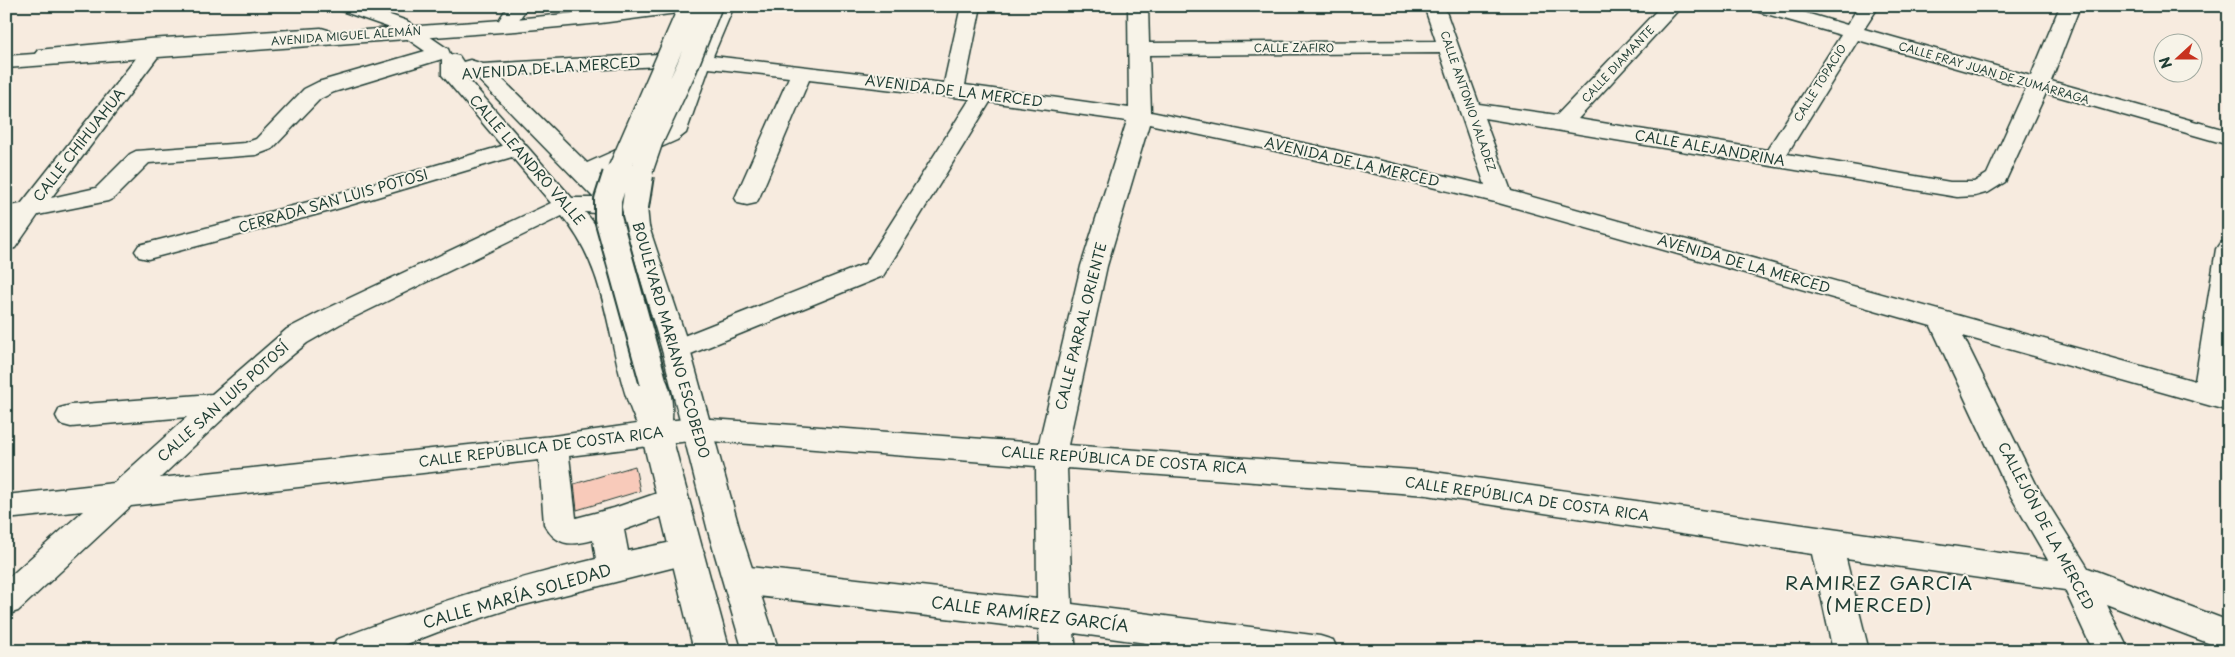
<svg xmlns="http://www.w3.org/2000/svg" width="2235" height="657" font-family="'Playpen Sans',sans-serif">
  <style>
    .building { fill: #f8caba; stroke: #1f3d34 }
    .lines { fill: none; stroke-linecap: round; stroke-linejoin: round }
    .minor-casing { stroke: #1f3d34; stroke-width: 3 }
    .major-casing { stroke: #1f3d34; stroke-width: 3 }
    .minor { fill: #f7f3e8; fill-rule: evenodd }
    .major { fill: #f7f3e8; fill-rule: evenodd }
    .major-bridge-far1-casing { stroke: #1f3d34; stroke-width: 24; stroke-linecap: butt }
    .major-bridge-casing { stroke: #1f3d34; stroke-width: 30; stroke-linecap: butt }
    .major-bridge-far1 { stroke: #f7f3e8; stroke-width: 21 }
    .major-bridge { stroke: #f7f3e8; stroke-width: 26 }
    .labels { text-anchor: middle; stroke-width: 4; stroke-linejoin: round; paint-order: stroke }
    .far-street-label { font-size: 11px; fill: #1f3d34; stroke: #f7f3e8 }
    .street-label { font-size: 14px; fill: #1f3d34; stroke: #f7f3e8 }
    .near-street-label { font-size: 16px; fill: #1f3d34; stroke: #f7f3e8 }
    .near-quarter-label { font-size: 19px; letter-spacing: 1px; fill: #1f3d34; stroke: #f7f3e8 }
  </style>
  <rect width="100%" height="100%" fill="#f7ebdf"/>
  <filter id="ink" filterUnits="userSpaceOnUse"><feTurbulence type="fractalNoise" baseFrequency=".02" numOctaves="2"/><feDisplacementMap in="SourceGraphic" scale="10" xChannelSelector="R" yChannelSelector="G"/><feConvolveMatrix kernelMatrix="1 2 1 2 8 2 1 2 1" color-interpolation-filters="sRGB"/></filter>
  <g filter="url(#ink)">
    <!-- building -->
    <path class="building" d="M635,466l5,25 -63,19 -3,-26z"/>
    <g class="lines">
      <!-- minor casing -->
      <g class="minor-casing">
        <path id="minor" d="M336,6h29l42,15 41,28 2,5 9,2 4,6 7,-2 13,4 176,-10 34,1 21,-49h20l-21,50 231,27 17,-77h20l-16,79 164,23 -1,-102h20l1,37 287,-2 -12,-35h20l35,98 78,11 104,-109h21l-104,113 189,31 74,-115 -89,-25 -3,-4h33l65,19 12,-19h20l-15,23 167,47 29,-70h20l-29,75 178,50v14l-183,-52 -41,89 -16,10 -14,4 -18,1 -473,-79 27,73 684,190 21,-132 4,-6 9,-2v102l-7,46 7,1v21l-266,-75 75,152 50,80 141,53v30l-123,-47 23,47h-36l-28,-61 -219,-31 23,92h-36l-21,-97 -385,-59 -360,-27 5,136 248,32 13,4 5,11h-134l-130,-18 2,18h-36l-1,-22 -299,-35 -12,-4 -5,-10 5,-10 12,-4 297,33 -1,-133 -339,-26 -128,16 7,62 38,-10 58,-20 11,3 5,9 -5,9 -59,21 4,21 59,-12 12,4 5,9 -5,9 -183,46 -78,25 -49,19h-58l5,-11c85,-33 171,-60 260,-81l-3,-19c-23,6 -37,6 -49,-16l-5,-64 -408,46 -113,105 -12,4v-35l77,-69 -77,8v-24l108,-12 73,-66 -116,10 -11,-3 -4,-8 4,-8 11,-3 141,-11 75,-65 33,-17 231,-109 -39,-46 -182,54 -182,48 -9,-2 -4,-6 4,-6 173,-44 190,-55 -60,-71v-16l-108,33 -14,7 -48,50 -16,6 -107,8 -35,35 -6,3 -70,14 -23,33 -9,2v-26l2,-3h-2v-14l15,-3 120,-152 -96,8 -7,-2 -3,-4 3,-4 111,-11 172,-11 7,2 3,4 -3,4 -7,2 -158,10 -112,148 45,-10 34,-34 6,-3 109,-8 11,-4 48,-50 14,-7 107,-31 -32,-22 -54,-19zM1858,40l168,48 -39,86 -13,8h-24l-163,-28zM1440,53l45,132 -172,-40 -162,-33 -2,-57zM659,66l30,1 -21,58 -7,5 -74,33 -89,-88zM709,68l80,9 -54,121 3,5 9,2 9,-2 3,-5 50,-118 161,19 -105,165 -199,79 -4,7 4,7 10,3 207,-84 107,-174 137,19 -46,145 -42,177 -342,-25 -32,3c-33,-68 -26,-147 -80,-209 25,0 36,26 61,20l3,-5 -3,-5 -13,-8 1,-2 -3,-5 -32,-32 78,-35 9,-7zM476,77l118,121h-22l-104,-119zM1149,124l164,35 182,43 436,124 78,167 39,67 -621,-89 -359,-26 39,-179zM562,216c52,61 43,140 75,208l-84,12 -393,42 118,-111 29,-24 33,-19z
          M508,6h20l-12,18 -7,2 -7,-2 -3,-4z"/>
      </g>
      <!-- major casing -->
      <g class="major-casing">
        <path id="major" d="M643,6h52l-3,4 -7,2 -84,11 -85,8 -510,37v-12l510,-37z
          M635,200l9,2 3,5 2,20 41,123 50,181 39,120h-36l-35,-120 -46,-181 -37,-123 -2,-20 3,-5z
          M653,371l10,3c11,18 10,39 8,59l59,218h-36l-53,-218 3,-24 -5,-28 4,-7z"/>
      </g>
      <!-- minor -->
      <use href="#minor" class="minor"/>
      <!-- major -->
      <use href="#major" class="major"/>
      <!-- major-bridge-far1 casing -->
      <g class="major-bridge-far1-casing">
        <path id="major-bridge-far1" d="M616,176l74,-170
          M640,176l12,-35 34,-72 25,-63"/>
      </g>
      <!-- major-bridge casing -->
      <g class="major-bridge-casing">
        <path id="major-bridge" d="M616,175l-8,25v18l45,163
          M635,207l5,-32"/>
      </g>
      <!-- major-bridge-far1 -->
      <use href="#major-bridge-far1" class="major-bridge-far1"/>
      <!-- major-bridge -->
      <use href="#major-bridge" class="major-bridge"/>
    </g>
  </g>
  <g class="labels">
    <!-- far-street labels -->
    <g class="far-street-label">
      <text transform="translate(346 36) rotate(-4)" y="4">AVENIDA MIGUEL ALEMÁN</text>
      <text x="1294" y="52">CALLE ZAFIRO</text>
      <text transform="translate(1618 64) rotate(-47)" y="4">CALLE DIAMANTE</text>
      <text transform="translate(1994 73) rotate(16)" y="4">CALLE FRAY JUAN DE ZUMÁRRAGA</text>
      <text transform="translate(1820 83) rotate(-58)" y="4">CALLE TOPACIO</text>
      <text transform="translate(1468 101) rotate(71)" y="4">CALLE ANTONIO VALADEZ</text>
    </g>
    <!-- street labels -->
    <g class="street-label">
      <text transform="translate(551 68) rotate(-4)" y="5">AVENIDA DE LA MERCED</text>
      <text transform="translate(954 91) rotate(7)" y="5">AVENIDA DE LA MERCED</text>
      <text transform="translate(79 145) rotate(-52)" y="5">CALLE CHIHUAHUA</text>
      <text transform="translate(1710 148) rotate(10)" y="5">CALLE ALEJANDRINA</text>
      <text transform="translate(527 160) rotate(49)" y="5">CALLE LEANDRO VALLE</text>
      <text transform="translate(1352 162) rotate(13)" y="5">AVENIDA DE LA MERCED</text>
      <text transform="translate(333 201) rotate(-16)" y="5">CERRADA SAN LUIS POTOSI</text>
      <text transform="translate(1744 264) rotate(16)" y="5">AVENIDA DE LA MERCED</text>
      <text transform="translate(1081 326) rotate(-76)" y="5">CALLE PARRAL ORIENTE</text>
      <text transform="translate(671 340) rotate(74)" y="5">BOULEVARD MARIANO ESCOBEDO</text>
      <text transform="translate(223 402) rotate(-42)" y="5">CALLE SAN LUIS POTOSÍ</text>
      <text transform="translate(541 447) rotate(-7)" y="5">CALLE REPÚBLICA DE COSTA RICA</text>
      <text transform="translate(1124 460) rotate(4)" y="5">CALLE REPÚBLICA DE COSTA RICA</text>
      <text transform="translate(1527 499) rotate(8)" y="5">CALLE REPÚBLICA DE COSTA RICA</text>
      <text transform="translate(2046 526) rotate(62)" y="5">CALLEJÓN DE LA MERCED</text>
    </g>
    <!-- near-street labels -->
    <g class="near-street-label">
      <text transform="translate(517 596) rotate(-16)" y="6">CALLE MARÍA SOLEDAD</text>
      <text transform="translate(1030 614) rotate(7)" y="6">CALLE RAMÍREZ GARCÍA</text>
    </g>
    <!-- near-quarter labels -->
    <g class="near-quarter-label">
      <text x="1879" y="590">RAMIREZ GARCIA<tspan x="1879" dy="22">(MERCED)</tspan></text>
    </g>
  </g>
  <!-- margin -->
  <rect width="2235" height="657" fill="none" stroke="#f7f3e8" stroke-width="25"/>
  <rect x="12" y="12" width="2210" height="632" fill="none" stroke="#1f3d34" stroke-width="2" filter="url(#ink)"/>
  <!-- north arrow -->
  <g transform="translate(2178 58) rotate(249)"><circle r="24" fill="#f7f3e8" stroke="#a1aaa0"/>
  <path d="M0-4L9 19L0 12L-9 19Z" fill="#c8321e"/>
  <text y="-8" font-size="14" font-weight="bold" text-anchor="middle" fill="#1f3d34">N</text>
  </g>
</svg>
